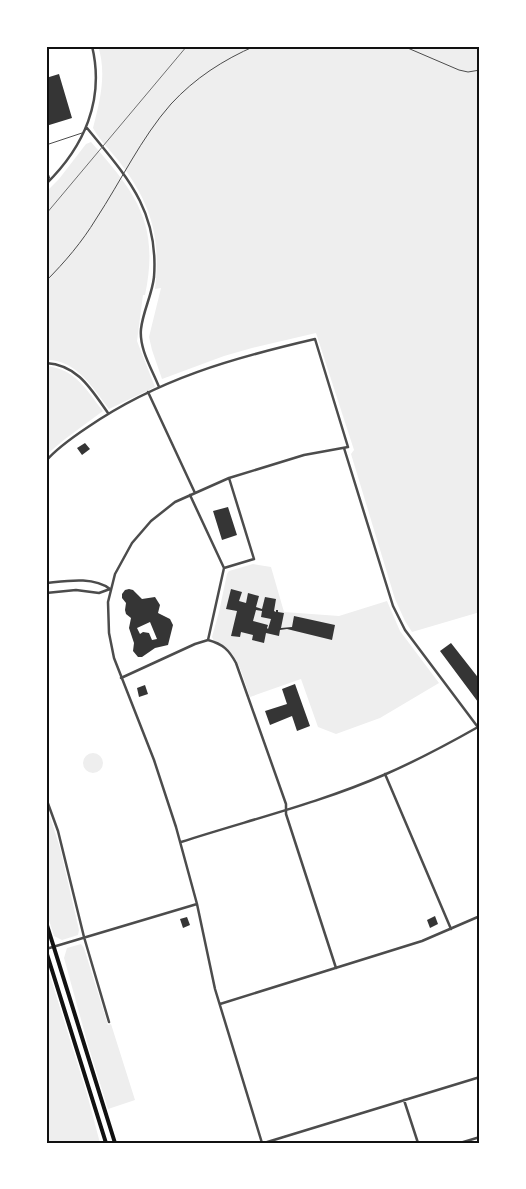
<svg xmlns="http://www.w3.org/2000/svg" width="526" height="1189" font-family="Jost,sans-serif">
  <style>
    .green { fill: #eee }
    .building { fill: #353535; fill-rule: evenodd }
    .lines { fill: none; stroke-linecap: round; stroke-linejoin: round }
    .service { stroke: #4c4c4c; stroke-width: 1 }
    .minor { stroke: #4c4c4c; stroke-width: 2.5 }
    .secondary { stroke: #111; stroke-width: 4 }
    .rail { stroke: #707070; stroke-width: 1 }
    .neatline { fill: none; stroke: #111; stroke-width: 2 }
  </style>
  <rect width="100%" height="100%" fill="#fff"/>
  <!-- green -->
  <path class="green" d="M98,46h382v566l-68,20 -7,-11 -10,-22 -44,-145 3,-4 -38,-117 -64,15 -28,8 -62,23 -10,-29 -3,-13 12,-49 -6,1c6,-50 -3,-84 -34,-125 -9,-12 -21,-23 -28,-36 7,-27 14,-55 5,-82z
    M91,142c45,51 69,82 54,153h-2l-6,46 18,46 -46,22c-16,-21 -33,-50 -63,-49v-168l13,-13 27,-35z
    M46,366c30,3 40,24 57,45l-38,28 -19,16z
    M253,564l18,3 13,45 55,4 48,-15 13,30 39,52 -59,35 -44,16 -18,-7 -17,-48 -51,18c-8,-22 -12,-48 -36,-56l-2,-4 7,-25 8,-38 2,-3z
    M83 763a10 10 0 1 1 20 0a10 10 0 1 1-20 0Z
    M46,804l14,44 19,82 -1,5 -16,5 -8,-4 -8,-25z
    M81,944l3,4 24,77 3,-1 24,76 -27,9 -20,-64 -24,-87 3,-10z
    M46,963l41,131 13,49h-54z"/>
  <!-- building -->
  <path class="building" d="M59,74l13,44 -26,8v-48z
    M85,443l5,6 -8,6 -5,-7z
    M228,507l9,28 -15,5 -9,-29z
    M129,589l4,1 9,9 13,-2 5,8 -2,8 12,6 3,6 -5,20 -13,3 -13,9h-4l-5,-6 1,-8 -5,-15 2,-10 -5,-4 -1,-4 1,-7 -4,-5v-4l3,-4zM150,622l7,17 -5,1 -3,-7 -6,-1 -3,2 -3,-6z
    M231,589l11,3 -3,9 7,2 2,-10 11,3 -3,11 6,2 3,-12 11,2 -2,12 2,1v-2h2v2l6,1 -3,15 11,-1 2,-11 41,9 -3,15 -45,-11 -7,1 -1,6 -13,-3 -2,10 -12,-3 1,-5 -12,-3 -1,5 -9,-1 6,-25 -11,-2zM256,610l6,1 -1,6 10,2 -3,10 -1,-1 1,-3 -15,-4z
    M451,643l29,37v20l-2,2 -38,-51z
    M295,684l15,42 -13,5 -5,-15 -22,9 -5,-14 22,-7 -5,-15z
    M145,685l3,9 -9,3 -2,-9z
    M435,916l3,8 -8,4 -3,-8z
    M187,917l3,8 -7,3 -3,-9z"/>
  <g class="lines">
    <!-- service -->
    <path class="service" d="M403,46l56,24 9,2 12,-2
      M46,145l36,-12
      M46,167l4,12
      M46,281c19,-19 36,-39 50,-62 25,-38 45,-81 75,-115 24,-26 52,-44 84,-58"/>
    <!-- minor -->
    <path class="minor" d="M87,128c39,48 72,82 67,149 -2,18 -11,34 -13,52 -2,20 11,40 18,58
      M46,184c38,-37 59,-84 46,-138
      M46,363c32,2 45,26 62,50
      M148,392l47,101
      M344,448l49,158 12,24 75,100
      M46,461c11,-13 27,-24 42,-34 70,-48 145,-69 227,-88l33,108 -44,8 -75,23 -54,24 -24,19 -19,22 -17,31 -7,28 1,31 5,25 40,102 22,67 21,77 18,85 47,154
      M190,495l34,73 -16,72c15,4 21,10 28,23l50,141v10l50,154
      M224,568l30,-9 -25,-81
      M46,583c20,-2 47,-7 64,6
      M46,593l30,-3 23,3 11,-4
      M121,678l74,-34 13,-4
      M385,774l66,155
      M46,798l12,33 26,106 25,85
      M181,842c68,-22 139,-39 205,-68 32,-14 62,-30 92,-47
      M46,949l151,-45
      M220,1004l202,-63 58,-25
      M404,1100l14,43
      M264,1143l216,-66
      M460,1143l20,-6"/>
    <!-- secondary -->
    <path class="secondary" d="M46,922l69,221
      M46,951l60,192"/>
    <!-- rail -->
    <path class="rail" d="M46,214l141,-168"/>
  </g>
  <!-- border -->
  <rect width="526" height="1189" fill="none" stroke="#ffffff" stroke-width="95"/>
  <rect x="48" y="48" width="430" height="1094" class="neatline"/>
</svg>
